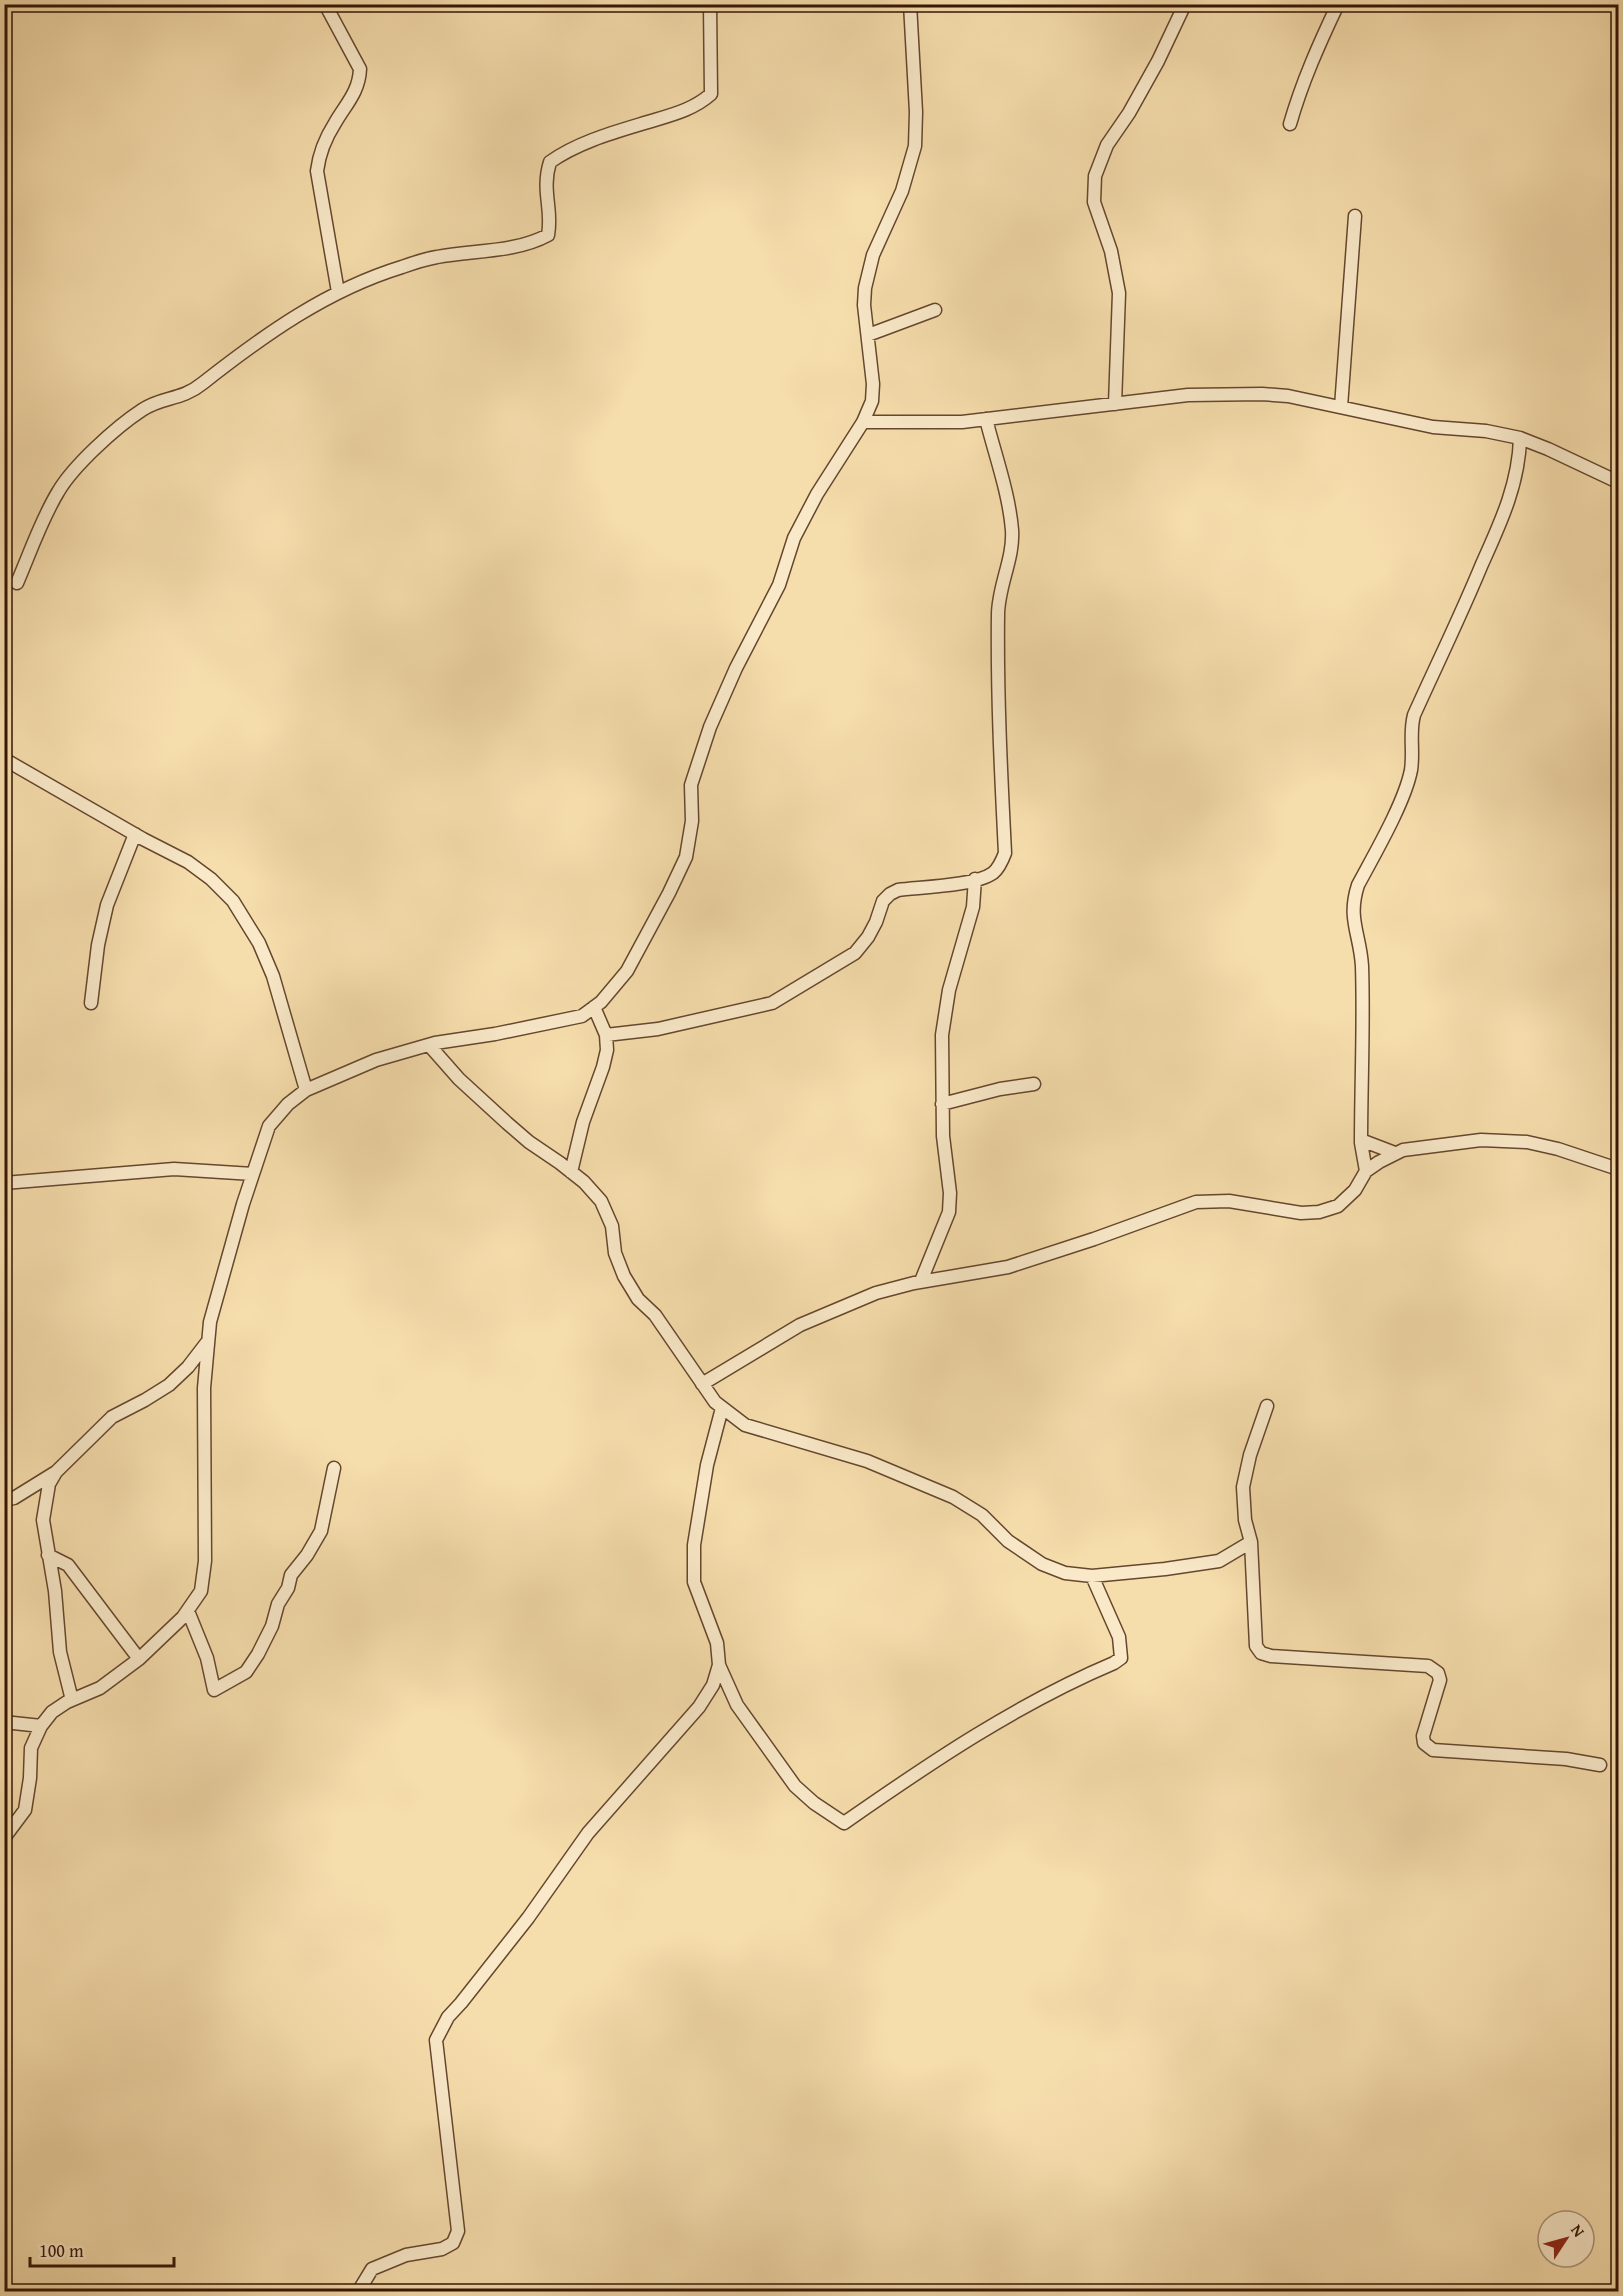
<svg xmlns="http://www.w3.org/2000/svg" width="1623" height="2296" font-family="'Gentium Book Plus',serif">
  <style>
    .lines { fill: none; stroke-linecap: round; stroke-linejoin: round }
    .minor-casing { stroke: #65472e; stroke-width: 15 }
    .minor { stroke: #f9e9c9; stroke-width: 12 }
  </style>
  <rect width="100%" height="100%" fill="#f6ddac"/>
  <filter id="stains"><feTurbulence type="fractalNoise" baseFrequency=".00333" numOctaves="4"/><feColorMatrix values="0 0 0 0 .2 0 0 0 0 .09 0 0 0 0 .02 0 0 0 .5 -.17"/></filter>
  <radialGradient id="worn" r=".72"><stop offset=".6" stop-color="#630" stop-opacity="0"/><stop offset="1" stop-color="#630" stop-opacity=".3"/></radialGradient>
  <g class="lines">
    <!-- minor casing -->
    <g class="minor-casing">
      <path id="minor" d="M325,4l35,65c-1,23 -14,35 -25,54 -9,14 -16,32 -18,48l21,121
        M1290,124c12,-42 29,-80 48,-120
        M868,335l67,-25
        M1115,404l4,-111 -8,-42 -17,-49 1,-26 12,-31 22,-32 29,-52 27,-57
        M1341,407l14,-191
        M863,422h99l226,-27 74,-1 26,2 145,31 53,4 34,7 28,11 70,33
        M17,583c13,-30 24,-63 41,-91 15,-26 58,-65 84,-82 21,-14 39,-9 61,-27 61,-48 124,-93 199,-116 11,-4 23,-8 35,-10 35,-7 78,-4 111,-22 5,-26 -7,-44 2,-73 28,-20 65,-30 98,-40 23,-7 45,-12 63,-28l-1,-90
        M4,759l139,80 45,23 23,17 22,22 26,42 14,33 33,114
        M91,1003l7,-58 9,-40 28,-71
        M606,1035l52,-6 114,-26 83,-50 13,-16 8,-15 7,-21 7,-7 8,-4c23,-3 77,-4 95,-17 6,-5 9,-12 12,-20 -4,-79 -8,-159 -7,-238 0,-29 16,-56 14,-85 -3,-37 -17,-75 -26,-111
        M429,1045l30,34 48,44 22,19 31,21 24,19 17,19 11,25 3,27 9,23 14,23 17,16 60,87 30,23 122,36 86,36 29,18 26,26 34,23 23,9 27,3 73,-7 54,-8 32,-19
        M942,1104l58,-15 34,-5
        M1361,1140l34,13
        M1366,1171l-5,-28c0,-59 3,-118 1,-177 -2,-33 -15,-47 -4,-81 16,-30 47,-83 53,-115 3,-19 -2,-37 3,-55 23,-51 47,-100 68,-151 18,-40 37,-80 38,-126
        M571,1172l12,-50 20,-55 4,-17 -1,-15 -12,-28
        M4,1183l170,-14 79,5
        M921,1281l28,-69 1,-19 -7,-57 -1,-101 7,-45 24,-83 2,-28
        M702,1384l98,-59 76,-32 38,-10 94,-16 86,-28 102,-37 33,-1 72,12 18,-1 19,-6 17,-16 11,-19 13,-9 24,-12 78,-10 46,2 31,7 60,20
        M1267,1406l-17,49 -7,32 2,33 6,22 5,104 5,7 10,3 157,10 10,7 2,7 -17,56 1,7 9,7 133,9 34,6
        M56,1472l-7,12 -6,36 12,71 5,61 12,48
        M4,1500l10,-2 42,-26 56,-55 33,-17 24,-15 19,-18 20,-26
        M48,1555l20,10 71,94
        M188,1611l19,47 7,32 32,-18 12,-18 14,-28 6,-22 10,-16 3,-13 16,-20 14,-24 13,-63
        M719,1665l18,40 58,81 19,17 30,20c86,-60 173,-119 270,-160l7,-5 -2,-21 -27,-61
        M4,1722l37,4
        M4,1838l21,-28 5,-32 1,-30 10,-22 11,-14 15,-10 33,-14 39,-29 44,-42 18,-26 4,-30 -1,-173 6,-66 33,-118 26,-78 19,-22 18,-14 70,-30 59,-17 60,-9 87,-18 19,-14 26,-31 42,-78 17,-36 6,-36 -1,-36 19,-58 26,-59 43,-83 15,-47 23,-44 46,-72 9,-21 1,-17 -9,-79 1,-17 8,-33 29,-64 13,-45 1,-34 -6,-108
        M358,2292l14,-23 34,-14 36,-6 11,-6 5,-12 -22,-191 12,-23 13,-14 67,-85 60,-85 111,-126 14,-22 6,-20 -2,-22 -23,-61v-37l13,-80 15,-57"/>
    </g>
    <!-- minor -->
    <use href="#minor" class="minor"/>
  </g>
  <!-- margin -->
  <rect width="1623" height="2296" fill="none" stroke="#f6ddac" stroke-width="24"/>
  <rect x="6" y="6" width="1611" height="2284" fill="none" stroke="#351504" stroke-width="3"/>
  <rect x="12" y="12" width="1599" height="2272" fill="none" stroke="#351504" stroke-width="1.5"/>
  <!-- north arrow -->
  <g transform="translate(1566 2239) rotate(54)"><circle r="28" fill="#f9e9c9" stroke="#ab947a" stroke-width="1.5"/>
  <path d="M0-4.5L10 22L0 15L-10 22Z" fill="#8f2418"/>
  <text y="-9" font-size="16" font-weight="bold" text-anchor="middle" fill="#351504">N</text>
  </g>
  <!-- scale -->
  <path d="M30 2257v9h144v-9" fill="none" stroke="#351504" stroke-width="3"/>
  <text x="39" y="2257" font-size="18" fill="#351504" stroke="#f9e9c9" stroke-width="4.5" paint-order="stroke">100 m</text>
  <rect width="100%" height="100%" filter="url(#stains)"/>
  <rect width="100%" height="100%" fill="url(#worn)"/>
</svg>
